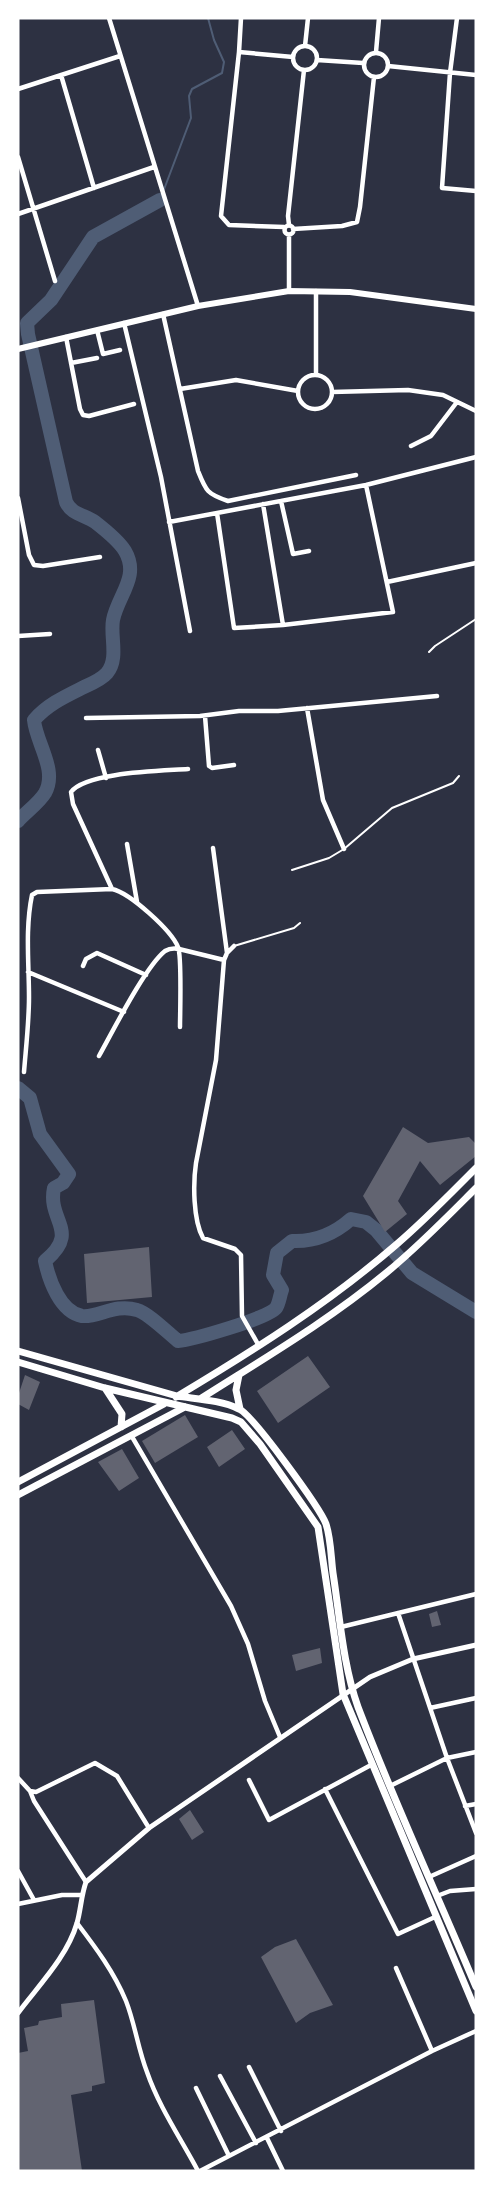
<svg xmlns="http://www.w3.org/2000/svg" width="494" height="2189" font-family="'Exo 2',sans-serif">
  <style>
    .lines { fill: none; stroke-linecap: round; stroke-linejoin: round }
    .stream { stroke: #4f5d75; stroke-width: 2 }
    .river { stroke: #4f5d75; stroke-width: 14 }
    .building { fill: #626471 }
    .service { stroke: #fff; stroke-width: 2 }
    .minor { stroke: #fff; stroke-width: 4.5 }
    .tertiary { stroke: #fff; stroke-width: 5 }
    .secondary { stroke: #fff; stroke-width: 6 }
    .primary { stroke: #fff; stroke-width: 7 }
  </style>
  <rect width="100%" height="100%" fill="#2d3142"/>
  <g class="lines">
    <!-- stream -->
    <path class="stream" d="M160,200l31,-82 -2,-22 3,-7 30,-16 2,-11 -10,-22 -6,-22"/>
    <!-- river -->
    <path class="river" d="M18,821c8,-9 21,-18 27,-28 13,-23 -9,-50 -11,-73 14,-16 32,-24 50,-33 7,-3 18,-8 23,-14 12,-14 3,-37 6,-53 5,-25 27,-43 12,-69 -6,-10 -21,-22 -30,-29 -10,-7 -24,-8 -29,-20l-38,-168 -1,-11 24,-23 42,-63 67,-37
      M18,1088l12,10 10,36 29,40 -6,9 -9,5c-7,33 27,43 -9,73 4,19 15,51 37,55 16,2 33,-13 55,-6 11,3 31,23 41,31 14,-1 91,-23 98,-33 3,-4 4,-13 6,-18l-9,-15 4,-22 15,-12c22,1 42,-7 59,-22l15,3 10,8 36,43 64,39"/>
  </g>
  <!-- building -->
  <path class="building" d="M403,1127l25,16 41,-6 7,7v12l-36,29 -20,-24 -22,40 9,13 -22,18 -22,-36z
    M149,1247l3,50 -65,6 -3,-49z
    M308,1356l22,31 -52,36 -21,-32z
    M25,1375l15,7 -11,28 -11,-6v-8z
    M185,1415l13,22 -43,26 -13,-22z
    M232,1430l13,19 -26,18 -12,-20z
    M122,1449l17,29 -20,13 -21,-29z
    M437,1611l4,14 -9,2 -3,-13z
    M320,1648l2,15 -26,8 -4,-16z
    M190,1810l14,22 -12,8 -13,-21z
    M296,1939l37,66 -23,8 -14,10 -35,-66 14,-10z
    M94,2000l11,83 -13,3v5l-21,4 11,76h-64v-118l10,-2 -4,-23 14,-3 1,-4 23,-4 -1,-13z"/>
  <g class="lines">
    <!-- service -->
    <path class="service" d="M429,652l6,-6 41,-27
      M292,870l37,-12 15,-9 48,-41 61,-25 6,-7
      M234,946l60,-18 6,-5"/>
    <!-- minor -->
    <path class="minor" d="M109,18l89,288
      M457,18l-7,55 -8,115 34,3
      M293 58a12 12 0 1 1 24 0a12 12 0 1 1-24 0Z
      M305,46l3,-28
      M239,52l2,-34
      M376,52l3,-34
      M364 65a12 12 0 1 1 24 0a12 12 0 1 1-24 0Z
      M317,60l46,3
      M388,66l88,9
      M61,75l33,113
      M18,89l102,-33
      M18,157l37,124
      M18,214l136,-47
      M289,225l-1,-9 16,-146
      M284.5 230a4.5 4.5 0 1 1 9 0a4.5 4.5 0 1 1-9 0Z
      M284,227l-55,-2 -8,-9 18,-164 54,5
      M293,229l49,-3 15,-4 3,-15 14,-130
      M289,235v56
      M163,314l35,157c8,20 9,23 30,30l128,-26
      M124,323l37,154 29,154
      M97,330l6,24 17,-4
      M66,337l14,72 3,6 6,1 45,-12
      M71,363l26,-5
      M316,375v-84
      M298 392a17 17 0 1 1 34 0a17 17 0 1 1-34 0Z
      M180,389l56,-9 62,11
      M332,392l76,-2 35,5 33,16
      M411,446l20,-10 26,-34
      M18,498l11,57 5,10 9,1 57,-9
      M281,501l12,53 16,-3
      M263,504l20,121
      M217,513l17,115 49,-3 110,-13 -27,-127
      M169,522l197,-37 110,-28
      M387,582l89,-19
      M18,636l32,-2
      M307,708l16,92 21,49
      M205,716l4,50 3,2 22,-3
      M86,718l114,-2 39,-5h39l159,-15
      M98,750l8,28
      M127,844l10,58
      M213,848l14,105
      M112,889l-39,-85 -2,-12c15,-20 91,-21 117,-23
      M234,946l-7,7 -3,7 -8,100 -20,103c-3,20 -3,57 7,75l32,11 6,6 1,61 17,30
      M83,966l3,-7 11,-6 49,22
      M28,972l96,40
      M99,1056c14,-25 46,-89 66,-105 5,-3 9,-3 14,-2l45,11
      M24,1072c2,-25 5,-50 5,-75 0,-34 -4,-68 3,-102l5,-3 75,-3c18,4 59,41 66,58 4,9 2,67 2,80
      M131,1435l100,171 17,38 17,57 15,36
      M398,1613l49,145 29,75
      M341,1627l135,-33
      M430,1708l46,-10
      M18,1778l12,13 6,1 59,-29 22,13 32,52
      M249,1780l20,40 102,-55
      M390,1786l57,-28 29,-6
      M325,1789l73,145 37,-17
      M30,1791l4,10 52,81
      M465,1806l11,-2
      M18,1871l16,29
      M429,1877l47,-21
      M437,1896l13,-5 26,-2
      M18,1904l44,-9h20
      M77,1923c19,25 37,49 49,78 9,23 12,48 21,71 12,35 34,67 51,99
      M396,1968l36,83
      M249,2067l32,64
      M220,2076l36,67
      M196,2088l33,68
      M267,2138l16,33
      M200,2171l232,-120 44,-20"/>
    <!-- tertiary -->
    <path class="tertiary" d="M18,2013c21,-28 49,-56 59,-90 4,-14 4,-27 9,-41l63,-54 221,-151 43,-18 63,-14"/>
    <!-- secondary -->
    <path class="secondary" d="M18,349l180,-43 91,-15 61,1 126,17"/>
    <!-- primary -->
    <path class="primary" d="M18,1351l159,45c19,3 44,4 62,13 13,5 81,99 87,115 5,15 5,34 7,49 7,45 10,92 25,134 36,95 79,187 118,280
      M18,1362l87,26 127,30 9,4 19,22 58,83 25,167 133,317
      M239,1375l-3,15 4,19
      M105,1388l17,26 -1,13
      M176,1397c77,-46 153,-94 221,-153 28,-24 53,-50 79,-76
      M200,1399c63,-40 128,-78 186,-126 32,-26 61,-56 90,-85
      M18,1482l146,-78
      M18,1495l167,-88"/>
  </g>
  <!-- border -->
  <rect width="494" height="2189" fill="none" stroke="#ffffff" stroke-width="39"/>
</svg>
